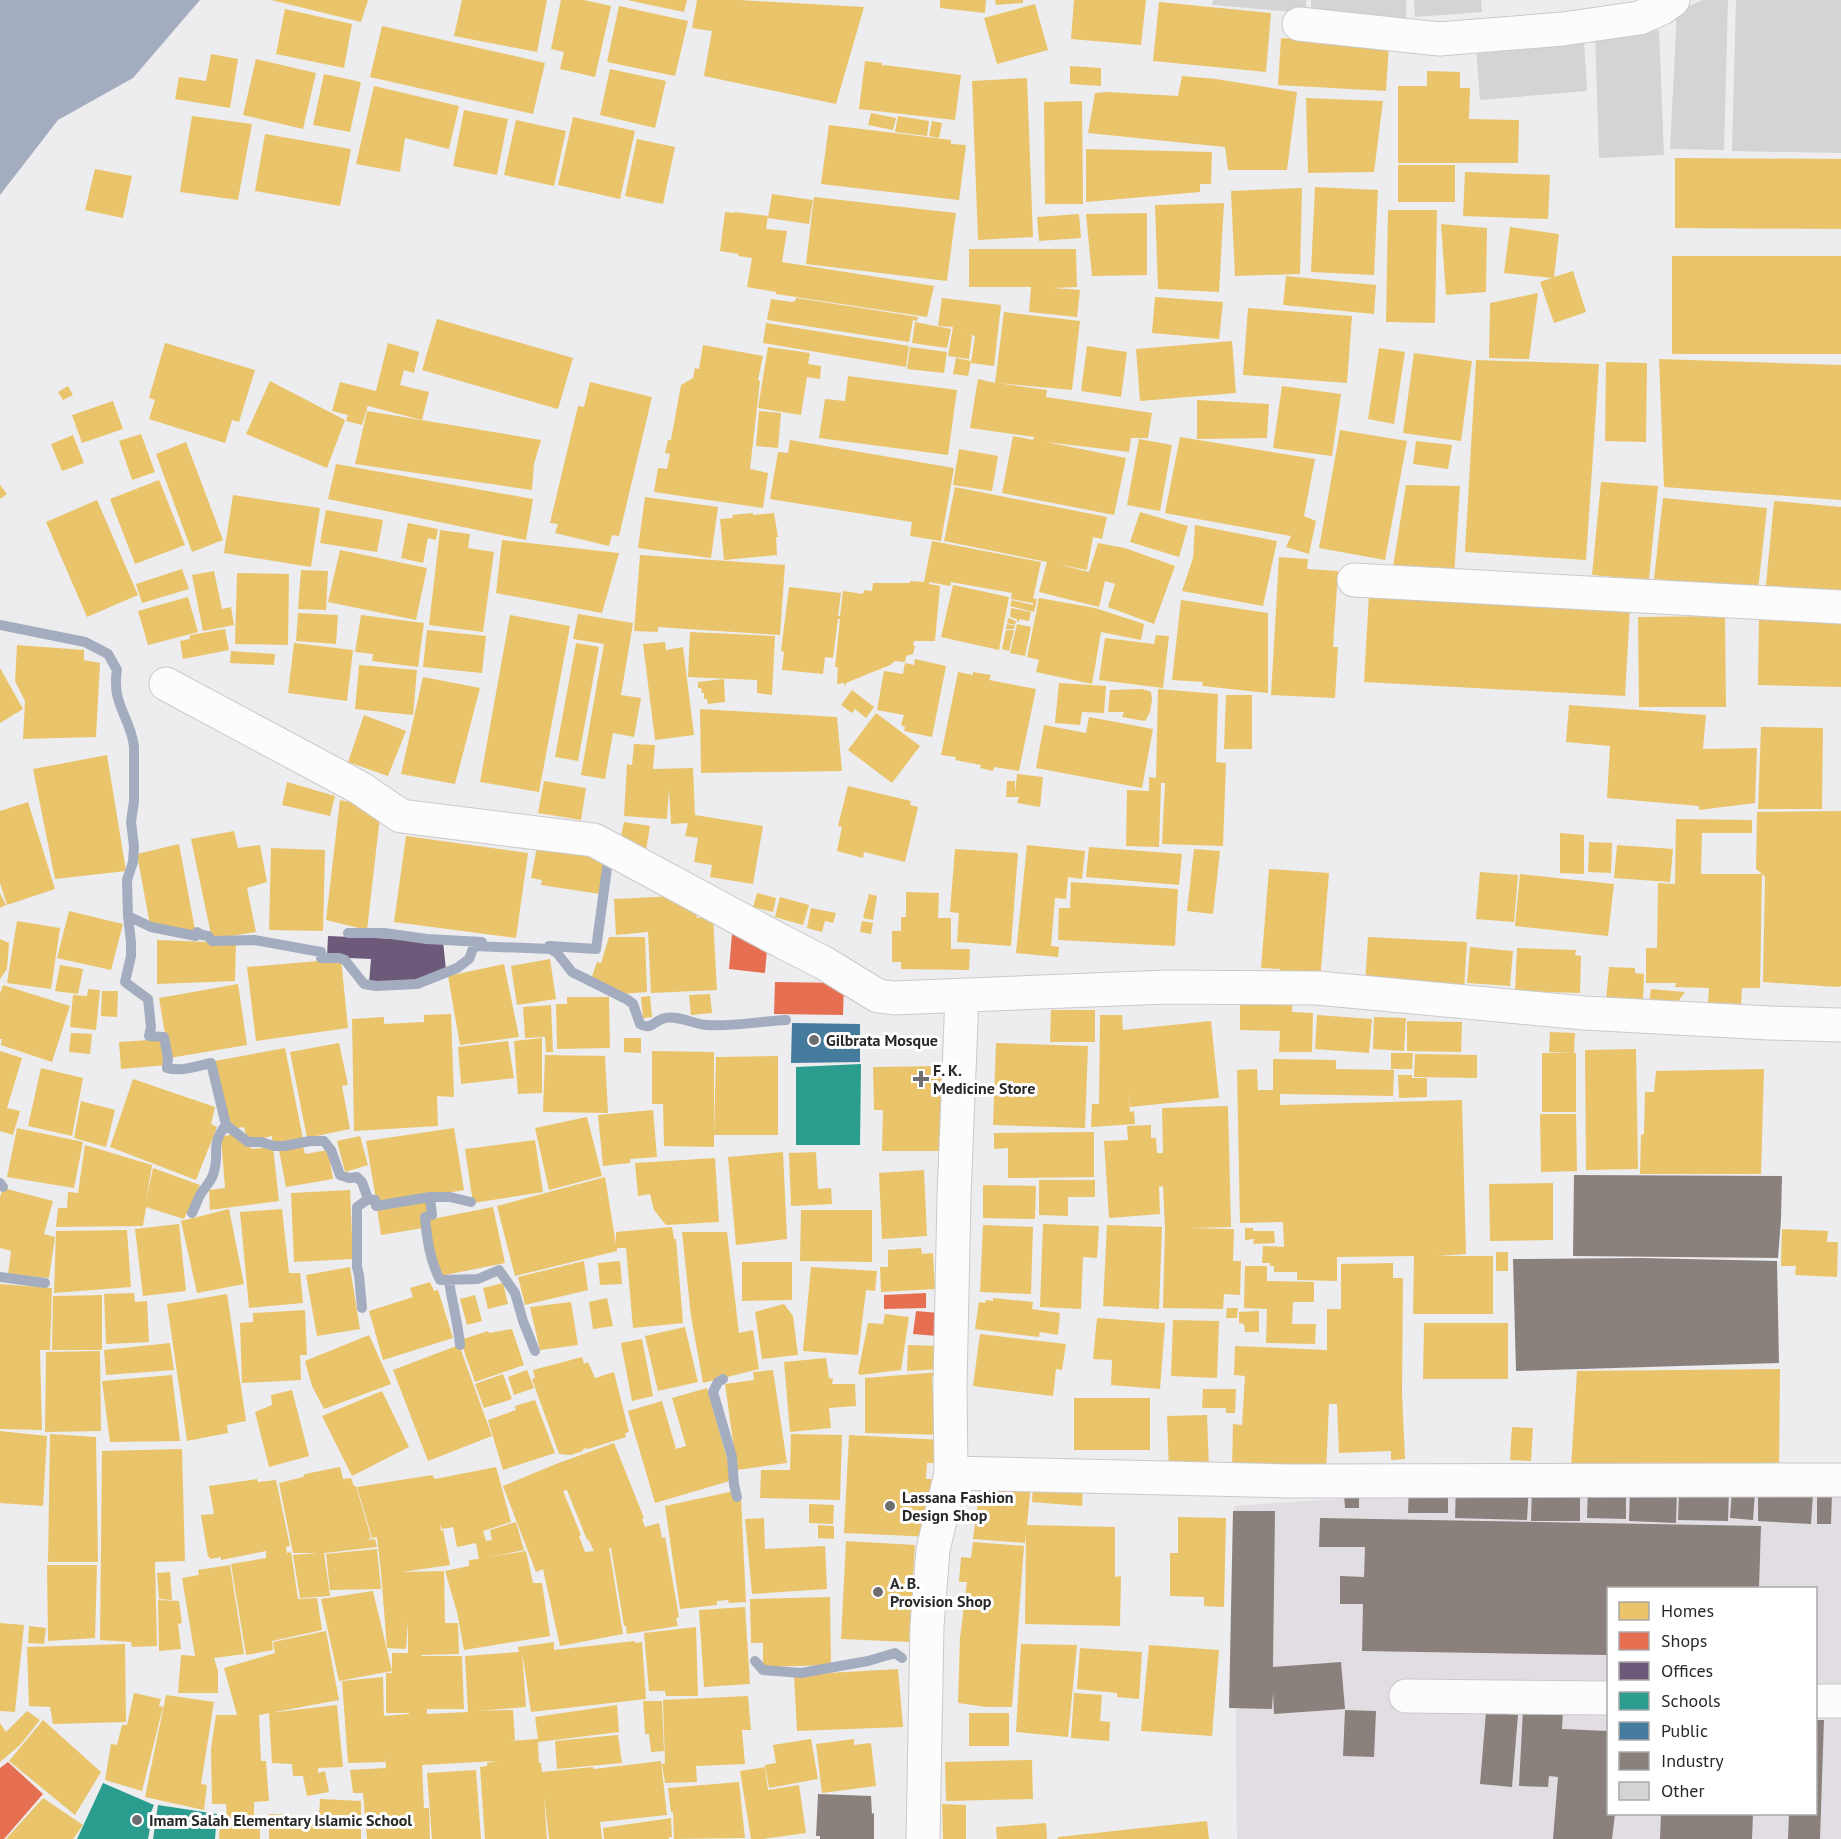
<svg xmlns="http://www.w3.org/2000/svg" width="1841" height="1839" font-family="'PT Sans',sans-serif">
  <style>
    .built { fill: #e1dde2; fill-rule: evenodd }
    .water { fill: #a4adc0 }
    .homes { fill: #e9c46a; fill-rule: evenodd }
    .shops { fill: #e76f51 }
    .offices { fill: #6d597a }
    .schools { fill: #2a9d8f }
    .public { fill: #457b9d }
    .industry { fill: #8a817c }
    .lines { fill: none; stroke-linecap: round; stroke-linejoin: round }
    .stream { stroke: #a4adc0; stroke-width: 10 }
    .building { fill: #d4d4d5 }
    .street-casing { stroke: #cbc9cb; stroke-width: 35 }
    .street { stroke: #fcfcfc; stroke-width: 33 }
    .poi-dot { fill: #6e6d6f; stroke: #fff; stroke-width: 2 }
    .labels { text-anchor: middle; stroke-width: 6; stroke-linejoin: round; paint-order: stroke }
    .poi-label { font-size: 16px; font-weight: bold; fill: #2a292a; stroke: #fff; text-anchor: start }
  </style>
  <rect width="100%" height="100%" fill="#edecee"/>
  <!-- built -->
  <path class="built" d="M1841,1493v346h-604l-3,-333 161,-11zM1608,1588h208v226h-208z"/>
  <!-- water -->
  <path class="water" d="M0,0h200l-67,78 -75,42 -58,75z"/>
  <!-- homes -->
  <path class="homes" d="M271,0h97l-7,22z
    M462,0h85l-10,52 -83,-16z
    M561,0h23l27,6 -16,71 -35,-8 4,-17 -13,-3z
    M627,0h60l-3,12z
    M697,0h42l125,7 -28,97 -132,-28 8,-45 -20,-3z
    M940,0h46l-1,13 -45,-5z
    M995,0h28v3l-27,2z
    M1074,0h72l-5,45 -70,-6z
    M1159,2l112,11 -5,59 -113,-11z
    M1035,4l13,46 -51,14 -13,-46z
    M619,6l69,15 -13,55 -68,-14z
    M285,9l67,15 -8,44 -68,-14z
    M382,26l163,37 -12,51 -163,-37z
    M1281,38l108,6 -3,47 -108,-6z
    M211,54l27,5 -8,49 -55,-9 4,-22 27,4z
    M256,59l60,14 -13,56 -60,-14z
    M865,61l17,2v3l2,-1 77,10 -6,45 -96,-11z
    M1070,66l31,2v18l-31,-2z
    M610,69l56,12 -11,47 -55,-13z
    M1427,71l33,1v16h10l-1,31 50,1 -1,43h-120v-77h29z
    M324,74l37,8 -11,50 -37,-7z
    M1182,76l34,3 81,13 -10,78h-59l-3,-23 -137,-14 7,-40 13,-1 70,4z
    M1027,78l6,159 -55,3 -6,-159z
    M374,86l85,20 -10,43 -44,-11 -5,34 -44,-8z
    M1306,98l77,3 -9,71 -66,1z
    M1082,101l1,103h-38l-1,-102z
    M464,110l44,9 -11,56 -44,-9z
    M871,113l25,5 -3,12 -25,-5z
    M192,116l60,8 -14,76 -58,-8z
    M898,116l31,5 -2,15 -32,-4z
    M573,117l62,14 -15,68 -62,-14z
    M516,120l50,11 -12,55 -50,-11z
    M932,121l10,2 -3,15 -10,-2z
    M829,125l122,15v4l15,1 -7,55 -138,-16z
    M265,134l86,15 -11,57 -85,-15z
    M637,139l38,8 -12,57 -38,-8z
    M1086,149l126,3 -1,32h-11v8l-114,10z
    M1675,158l166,1v70l-166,-1z
    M1398,165h57v37h-57z
    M95,169l37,7 -9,42 -38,-8z
    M1465,172l85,3 -2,44 -85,-3z
    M1315,187l63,3 -4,85 -63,-3z
    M1302,188l-2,86 -65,2 -4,-85z
    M772,194l41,6 -4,24 -41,-6z
    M814,197l142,16 -9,68 -141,-17z
    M1224,203l-5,89 -61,-3 -3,-84z
    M1388,210h49l-2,113 -49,-1z
    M725,212l9,1v-1l34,4 -2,13 21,2 -5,31 152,24 -7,31 -151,-23v-2l-29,-5 5,-29 -14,-2 1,-2 -19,-3z
    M1147,213v62l-55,1 -6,-62z
    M1079,214l2,24 -42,3 -2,-24z
    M1441,224l46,4 -1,64 -40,3z
    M1510,227l49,7 -5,43 19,-6 13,41 -32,11 -14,-41 12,-4 -48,-5z
    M969,249h107l1,38 -23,1 26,2 -3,27 -48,-5 2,-25h-62z
    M1672,256h169v98h-169z
    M1286,276l90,9 -2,29 -91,-9z
    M1538,293l-9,66 -40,-1 1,-55z
    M1155,297l68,5 -4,37 -67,-6z
    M796,298l14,2 108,17 -1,4 -4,-1 -4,22 -142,-22 4,-21 21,3 3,-1z
    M942,298l59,7 -7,61 -23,-3 4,-27 -10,-2 7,2 -3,23 -21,-3 5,-29 -15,-1z
    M1248,308l104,8 -5,67 -104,-8z
    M1004,312l76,9 -8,69 -75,-7 50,7 -1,7 106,16 -4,25h-17l-2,14 -83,-10 80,16 -12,57 -112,-22 11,-57 20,4 1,-3 -64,-9 8,-49 17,4z
    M437,319l136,39 -15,51 -136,-39z
    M915,322l36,7 -4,19 -35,-5z
    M766,323l143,23 -3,21 -143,-24z
    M1232,341l4,52 -96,8 -4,-52z
    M165,343l90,27 -16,52 -7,-2 -7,23 -76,-24 6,-19 -6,-2z
    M388,343l31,9 -5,21 -10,-3 -4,15 29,7 -7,28 -54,-14v-1l-6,20 -16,-4 2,-6 -16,-4 8,-29 36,9z
    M703,345l60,11 -5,24 2,1 -10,88 18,4 -5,35 -109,-16 4,-24 9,1 3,-15 -5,-1 3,-13h3l10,-55 12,-7 2,-10 4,1z
    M1087,346l40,6 -6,45 -40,-6z
    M768,347l42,6 -2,11 13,2 -1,13 -13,-2 -6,38 -43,-7z
    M910,347l37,5 -3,21 -37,-4z
    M1379,348l26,4 -11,72 -26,-5z
    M1414,353l58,8 -11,80 -58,-8z
    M956,358l15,3 -3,15 -15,-2z
    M1659,359l182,6v135l-177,-13z
    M1476,360l123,4 -13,196 -121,-8z
    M1606,362l41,1 -1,79 -41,-1z
    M848,376l109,14 -9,65 -129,-17 6,-39 20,2z
    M270,381l75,39 -18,48 -81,-34z
    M590,382l62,15 -33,139 -7,-1 -3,11 -54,-13 3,-9 -8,-1 28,-117 6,1z
    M68,386l5,9 -10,5 -5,-8z
    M1282,386l59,8 -9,62 -59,-8z
    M1197,400l72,4 -2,34 -70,1z
    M113,401l10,28 -41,14 -10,-28z
    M367,411l174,29 -7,24 -2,26 -177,-26z
    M759,411l22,2 -3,35 -22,-2z
    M1340,430l67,11 -22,119 -66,-12z
    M141,434l14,38 -23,8 -13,-39z
    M73,435l11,28 -22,8 -11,-27z
    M1180,437l135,22 -11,57 12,5 -7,33 -23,-7 5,-11 -126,-23z
    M1139,439l33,6 -12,66 -33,-6z
    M790,440l164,28 -13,73 -31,-5 2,-14 -142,-23 8,-47 10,1z
    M1416,441l36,4 -4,24 -35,-5z
    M186,442l37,98 -31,12 -36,-98z
    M959,449l39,7 -6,35 -39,-6z
    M336,464l197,35 -7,41 -198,-41z
    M159,480l26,65 -50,19 -25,-65z
    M1601,482l57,4 -9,94 -57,-5z
    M0,485l7,9 -7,5z
    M1406,485l54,1 -6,90 -61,-9z
    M955,487l152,30 -5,22 -9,-2 -6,33 -30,-6 32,8 9,-29 27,5 50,18 -21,58 -46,-17 7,-23 -10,-3 -6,26 -60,-15 8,-30 -103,-21z
    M233,495l87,13 -9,59 -87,-14z
    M645,497l73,10 -7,51 -73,-10z
    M1663,498l104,10 -9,82 -104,-11z
    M97,500l41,95 -51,22 -41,-95z
    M1774,501l67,6v94l-76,-6z
    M326,510l57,10 -6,32 -57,-9z
    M1140,512l48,14 -9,31 -49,-15z
    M753,513v2l21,-2 4,24h-2l1,18 -53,5 -4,-41 13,-1 -1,-3z
    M408,523l30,6 -2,11 -8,-2 -5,25 -22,-5z
    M1195,525l82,16 -14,65 -81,-15 11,-33z
    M440,530l30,4 -2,14 26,4 -11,80 -54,-7z
    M502,540l117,13 -17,60 -106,-20z
    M932,541l109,21 -8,37h4l-3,13 -24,-6 2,-6 21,5v-2l-22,-4 1,-6 -61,-11 -1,4 -21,-4v2l11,2 -5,55h-21l-1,4 2,1 -2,8 -7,2 -1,6 -10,-1 -5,4 -44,18v3l-3,-3v-1l-3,2h-3l1,-17h-3l5,-48h-2l-5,39 -8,-1 -2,17 -41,-4 2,-18 -3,-1 8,-64 52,6 -3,23h2l3,-25 20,3 1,-4 8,1 1,-8h37v-2l14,1z
    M340,550l87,18 -11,52 -88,-18z
    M640,555l145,10 -5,70 -122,-8v5l-24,-1z
    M1279,557l29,2 -1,10 31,2 -5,76h5l-3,51 -64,-3z
    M182,569l7,20 -47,14 -6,-19z
    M301,570l27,1 -2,39 -28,-1z
    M214,571l8,38 9,-2 3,18 -31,6 -11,-56z
    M237,573l52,1 -1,71 -53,-1z
    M953,585l56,12 -10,53 -58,-13z
    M1369,594l261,13 -5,89 -261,-14z
    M188,597l10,35 -50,13 -10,-34z
    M1039,598l56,10 49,16 -3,16 -40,-8 -9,52 -56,-12 3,-12 -12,-3 9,-44h2l-2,-1z
    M1181,600l87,13v80l-66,-7 1,-4 -31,-2z
    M1011,608l20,4 -2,9 -10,-2v3l-2,-1v-2l-7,-2z
    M298,613l40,2 -2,29 -40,-3z
    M578,614l55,9 -12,72 20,3 -7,39 -21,-4 -8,46 -24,-4 23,-131 -31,-5z
    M361,615l63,8 -6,44 -46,-6 1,-7 -18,-2z
    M510,615l60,11 -31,166 -59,-10z
    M1759,615l82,2v70l-83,-2z
    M1725,616l1,91h-87l-1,-90z
    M1008,618l8,3 -1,4 -8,-2z
    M1007,624l8,2 -1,3h-8z
    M1017,624l14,3 -6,29 -15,-3z
    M225,629l4,21 -46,9 -3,-18 10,-2v-4z
    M427,630l59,6 -4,37 -59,-6z
    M1006,630h8l-5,21 -7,-2z
    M690,632l85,4 -3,59 -15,-2v-13l-69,-3z
    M1156,635l13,1 -6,52 -64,-8 6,-42 49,6z
    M665,642l1,8 17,-3 11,88 -39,5 -12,-96z
    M294,643l59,7 -6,51 -59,-8z
    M576,643l23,4 -21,114 -23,-4z
    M17,645l67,5v10l16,3 -4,74 -73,2 2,-38 -10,-20z
    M231,651l44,3 -1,11 -44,-2z
    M915,659l31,7 -14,71 -28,-6 1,-4 -4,-2 3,-10 -27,-5 7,-39 19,3 2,-11 9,2z
    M359,665l58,5 -4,45 -58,-6z
    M0,668l23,41 -23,14z
    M958,672l15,3v-3l18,3 -2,5 47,9 -17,82 -25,-4 -1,4 -13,-3 1,-3 -26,-5 1,-3 -15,-2z
    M423,677l57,11 -25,96 -54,-10z
    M724,679l1,23 -17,2 -1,-5h-3v-6h-2l-1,-5h-3v-6z
    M1059,683l47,3 -2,27 -22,-1 -2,13 -25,-2z
    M1143,689l8,3 1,7 -2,13 -5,9 -23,-4 2,-5h-16l2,-22z
    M1158,689l60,5 -2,68 10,1 -3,83 -61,-2 3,-61h-4l-2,64 -33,-1 1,-56 22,1v-14l7,1z
    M852,690l22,17 -8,11 -11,-9 -3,4 -11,-8z
    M1226,695h26v54h-28z
    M1569,705l137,10 -3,34 54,-1 -2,55 -56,7v-4l-92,-8 3,-52 -44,-4z
    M700,709l137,8 5,54 -141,2z
    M876,713l44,33 -28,37 -44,-33z
    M364,715l42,16 -18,45 -40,-14z
    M1089,717l64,12 -11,59 -106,-20 8,-43 42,8z
    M1761,727l62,1 -1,81h-64z
    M634,744l21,1 -2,24 40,-1 2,47 68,11 -10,58 -43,-7 2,-12 -18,-3 4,-24 -13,-2 3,-13 -17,1 -2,-35 -2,30 -43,-3 3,-52 5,1z
    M107,755l19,116 -71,8 -22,-110z
    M1017,774l26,3 -3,30 -23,-4 2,-6h-13l1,-16h8v13z
    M544,781l42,7 -5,32 -43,-7z
    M287,782l48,14 -5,20 -48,-11z
    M848,786l63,15 -1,4 8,2 -13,55 -41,-10 -1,6 -26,-7 5,-24 -4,-1z
    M340,800l41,8 -14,122 -41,-10z
    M28,802l27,87 -48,16 -7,-22v-72z
    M1841,811v175l-3,1 -75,-5 2,-105 -3,-3 -2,114h-18l-1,16 -33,-1 1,-15 -34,-1 1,-4h-30v-35h11l1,-65 17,1 1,-65 76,1v13h-50l-1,41h61l-6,-5 1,-57z
    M624,822l26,4 -4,24 -27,-4z
    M234,831l4,17 22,-3 7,37 -20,6 9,44 -44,7 -21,-100z
    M1560,833l24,2v39l-24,-1z
    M406,836l122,17 -12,85 -122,-16z
    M1589,842l23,1 -1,30 -23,-1z
    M179,844l17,91 -46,-10 -13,-71z
    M1027,845l58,6 -3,28 -14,-2 -2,22 -11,-1 -4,48 8,1 -1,10 -42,-4z
    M1617,845l56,4 -3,33 -56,-4z
    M537,847l69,10 -6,37 -59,-9 1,-5 -11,-2z
    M1089,847l93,7 -3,31 -93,-8z
    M271,848l54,2 -2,81 -54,-1z
    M955,849l63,4 -7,93 -54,-4 2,-29 -9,-1z
    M1194,849l26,2 -7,63 -26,-3z
    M1269,869l60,4 -9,108 -40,-4v-8l-19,-1z
    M1480,872l38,3 -4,47 -38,-3z
    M1520,874l94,10 -6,52 -93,-10z
    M1071,882l107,7 -3,57 -117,-6 1,-32h11z
    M906,892l33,1 -1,25h13v31h19l-1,21 -68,-1v-7h-9v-31h9v-14h5z
    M0,893l6,12 -6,3z
    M757,893l19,5 -3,14 -20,-5z
    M869,894l8,2 -4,24 -10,-2z
    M695,895l2,23 16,-1 4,73 -66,3 -3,-61 -32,3 -2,-36z
    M780,897l29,8 -6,20 -28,-8z
    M811,908l25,5 -3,10 -8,-2 -3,11 -15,-4z
    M69,911l54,13 -12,46 -54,-12z
    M17,921l43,7 -9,61 -44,-6z
    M862,921l11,2 -2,11 -11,-2z
    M609,937h36l2,55 -27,2 -29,-15 6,-17 4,1z
    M1368,937l99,5 -3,48 -99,-5z
    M0,939l9,4 -2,26 -7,10z
    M157,940l79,3 -1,38 -78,3z
    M1470,947l43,4 -3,35 -43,-3z
    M1517,948l59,2 -1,5 6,1 -1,37 -65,-2z
    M341,959l7,69 -92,13 -9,-74z
    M550,959l6,40 -39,6 -6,-39z
    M504,964l15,73 -59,8 -12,-69z
    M60,965l23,4 -5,25 -23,-3z
    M1609,967l26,1v5l9,1 -1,28 -37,-1z
    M238,984l9,61 -78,13 -10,-60z
    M3,985l67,21 -18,56 -51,-17 1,-6h-2v-45z
    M88,989l12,1 -4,40 -26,-3 3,-32 14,1z
    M1651,989l34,3 -9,12h-27z
    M102,991h16l-1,26 -16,-1z
    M710,994l2,19 -21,2 -2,-20z
    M650,996l2,21 -9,1 -2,-21z
    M1240,996l53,1 -1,15 21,1 -1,39h-33l1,-21 -40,-1z
    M567,997h42l1,51 -53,1 -1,-45h11z
    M551,1005l2,47h-7l-1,-15 -20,1 -2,-31z
    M1051,1010h44v32h-45z
    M451,1014l3,83 -17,-1 1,30 -84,5 -2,-112 32,-2v7l40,-2v-7z
    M1100,1015h22l1,15 88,-9 8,77 -89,9 -2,-15 2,20 4,-1 1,13 -44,3 1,-23h7z
    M1317,1015l55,4 -3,34 -54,-4z
    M1374,1017l32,1 -2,33 -31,-2z
    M1407,1021l55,1 -1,30 -54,-1z
    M1550,1032l25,1 -1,20 -25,-1z
    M71,1033l21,1 -2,20 -21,-2z
    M542,1038v55l-24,1 -4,-53z
    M624,1038h17v15l-17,-1z
    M164,1039l3,26 -46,4 -2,-27z
    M508,1041l6,37 -53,6 -3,-37z
    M339,1043l9,42 -6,1 8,43 -43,9 -17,-86z
    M996,1043l92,3 -3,82 -92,-3z
    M285,1048l18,91 -30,6 -1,-9 -24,6 -4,-15 -13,2 -16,-68z
    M1636,1049l2,120 -52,1 -1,-120z
    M0,1051l22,7 -15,50 13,3 -7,24 -13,-4z
    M652,1051l62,1v95l-50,-1 -1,-42h-11z
    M1391,1053h22l-1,16h-21z
    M1542,1053h34v59h-34z
    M1415,1054l62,1v23l-63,-1z
    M545,1055l60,1 3,57 -65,-1z
    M778,1056v79h-64l2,-78z
    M1273,1059l63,1v9l58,1 -1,26 -113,-2v11l182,-5 4,154 -28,2h55v58h-80l1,-58 -77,1v24l-40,-1v-8h-23v-6h-4v-3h-8l1,-17 21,1 -1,-25 -43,1 -3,-153 20,-1 1,21h15z
    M948,1066l-2,85h-64l1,-41h-9l-1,-43z
    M41,1068l42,10 -11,58 -44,-10z
    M1764,1069l-3,105h-121l1,-39 3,-1 1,-42h9l2,-21z
    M1398,1075h14v3h15v19l-28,1z
    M133,1079l82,28 -4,17 6,3 -21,53 -86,-33z
    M81,1101l34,9 -9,37 -32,-9z
    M1228,1106l3,121 -41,1 44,1 -1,32h8l-1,34 -16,-1 -1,15 -60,-1 2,-80 -2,-42 -4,1 1,27 -51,4 -5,-77 24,-1 -1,-14 24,-1v13h5l1,15h6l-1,-45z
    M653,1110l4,47 -27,2v4l-27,3 -5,-51z
    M1540,1114h36l1,57 -36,1z
    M587,1117l15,59 -53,14 -14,-62z
    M17,1128l66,14 -9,46 -67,-11z
    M454,1128l10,62 -87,15 -11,-64z
    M1094,1132v45l-86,1v-30l-14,1v-16z
    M233,1134l19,15 21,-2 6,54 -69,9 -1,-20 16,-2 -4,-51z
    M360,1136l8,29 -23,7 -8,-31z
    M535,1140l8,52 -70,11 -8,-54z
    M85,1145l67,20 -6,36 7,-33 47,17 -16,34 -38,-12 -3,19 -87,1 2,-19h9l1,-16 10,1z
    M303,1146l2,8 23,-4 5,29 -47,8 -7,-37z
    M783,1152l4,87 -51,6 -8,-88z
    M816,1152l2,37 13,-1 1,16 -41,2 -2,-53z
    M715,1158l4,64 -53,3 -12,-15 -4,-16 -12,2 -3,-33z
    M924,1170l3,66 -45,3 -3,-66z
    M605,1177l11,67v-12l56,-5 2,12h2l7,84 -50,5 -7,-80h-9v3l-102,25 -18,-70z
    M1039,1180h56v17h-27v19l-29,-1z
    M1553,1183v57l-63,1 -1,-57z
    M983,1185l53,1 -1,33 -52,-1z
    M3,1188l50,13 -9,33 11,3 -6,41 -41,-4 3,-23 -11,-3v-51z
    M350,1190l3,69 -59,3 -3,-69z
    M428,1200l2,13 -10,2 3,13 -42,7 -4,-27z
    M493,1207l12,56 -65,13 -13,-56z
    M229,1209l15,75 -47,9 -16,-72z
    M282,1209l7,64h11l3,30 -54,5 -9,-96z
    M801,1210h71v52l-72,-1z
    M179,1224l7,67 -43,5 -8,-67z
    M1043,1224l56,2 -2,32 -14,-1 -2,52 -41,-2z
    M983,1225l50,2 -2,67 -51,-2z
    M1107,1225l55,2 -3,82 -56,-3z
    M1245,1228h8v3h21l1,12 -22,1 1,-5 -9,1z
    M1782,1229l46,2 -1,11h11l-1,35 -42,-2 1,-9h-15z
    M127,1230l4,57 -77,6 2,-62z
    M682,1232h45l12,101 14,-3 6,39 -56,14 -12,-67z
    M921,1248l1,6 11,-1 2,36 -54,3 -1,-25h8v-17z
    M1496,1252h12v19h-12z
    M584,1261l4,29 -63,15 -7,-28z
    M620,1261l2,23 -22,1 -2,-22z
    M742,1262h50v38l-50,1z
    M1393,1263v15h10l-1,115 3,66 -14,1v-9l-52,2 -2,-49h-8l-3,69 -94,-4 1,-45 9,1 3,-49 -11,-1 1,-29 92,4v-41h14v-45z
    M1245,1266h22v15l47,1v20h-21l-1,22h24l-1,20 -49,-1 1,-34 -23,-1z
    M350,1267l10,62 -43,7 -11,-61z
    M811,1267l66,4 -2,20 -9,-1 -8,65 -55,-4z
    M430,1282l4,9 4,-1 15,48 -70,22 -14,-49 44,-14 -3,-9z
    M503,1283l5,21 -20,5 -5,-21z
    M0,1284l52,4 -2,62h-10l2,80 -42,-1z
    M134,1293l1,9 12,-1 2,41 -43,2 -2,-50z
    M227,1294l19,127 -19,4 1,8 -41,8 -20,-137z
    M102,1295v55h-50l1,-54z
    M475,1295l7,26 -15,4 -7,-26z
    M607,1298l6,28 -20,3 -4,-27z
    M993,1298l40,4 -1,7 28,4 -2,22 -18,-3 -1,5 -64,-8 4,-27 6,1 1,-3 7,1z
    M571,1302l7,43 -38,5 -10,-43z
    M784,1304l9,12 5,39 -36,4 -7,-47z
    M1227,1308h11l-1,10h-11z
    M305,1310l2,45h-7l1,25 -59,3 -2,-60 13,-1v-9z
    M1259,1311v21h-14l-1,-8 -5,-1v-11z
    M885,1314l24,3 -8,53 -41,5 -2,-2 10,-50 15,1z
    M1097,1318l68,5 -5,66 -49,-4 1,-25 -19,-1z
    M1173,1320l46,1 -2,57 -46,-2z
    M1424,1323h84v56h-85z
    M685,1327l13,55 -40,9 -13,-55z
    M512,1329l12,36 -49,17 -15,-42 28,-9 1,2z
    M980,1334l86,10 -4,26 -6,-1 -3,27 -80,-10z
    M369,1335l22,49 -67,25 -12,-23 -7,-25z
    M642,1339l11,57 -21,5 -11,-58z
    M170,1343l4,27 -68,5 -2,-25z
    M459,1345l33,91 -64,25 -35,-91z
    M908,1345l31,1 4,23 -36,2z
    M100,1351l1,80 -56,1 1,-80z
    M582,1357l2,7 4,-2 7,16 19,-6 15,60 -4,1 1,4 -38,12 -2,-1 -4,2 1,1 -12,4 -12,-1 -27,-75 3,-1 -2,-8z
    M826,1358l3,20 4,1 -1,5h23l1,22 -27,2 2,20 -41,4 -6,-70z
    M1780,1369l-1,101 -208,-2 6,-97z
    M527,1370l7,18 -20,7 -6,-18z
    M773,1370l14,93 -50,7 -12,-86 29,-4 -1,-8z
    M940,1372l-1,4h-7l1,20h10l2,39 -80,-2v-55z
    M503,1374l9,25 -28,9 -9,-24z
    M172,1375l8,66 -70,1 -8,-61z
    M707,1388l26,92 -78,23 -27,-92 34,-10 14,48 10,-3 -14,-48z
    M1203,1389h33l-1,24h-9v-5h-24z
    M292,1390l17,66 -40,11 -14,-55 17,-7 -1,-10z
    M382,1391l27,56 -57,29 -30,-60z
    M1074,1398h76v52h-76z
    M535,1400l20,53 -52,17 -15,-50 28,-10 -1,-4z
    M1207,1415l2,55 -40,1 -2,-55z
    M1512,1427l21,1 -2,33 -21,-1z
    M0,1431l47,5 -4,70 -43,-3z
    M50,1434l46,3 2,125h-50z
    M791,1434l51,1 -2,65 -80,-2 1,-28h29z
    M849,1435l93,5 -2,23h-13l-1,16h10l-3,58 -89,-4z
    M614,1443l30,75 -2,1 3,8 14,-4 3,15 3,-1 14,80 -3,1 2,8 -51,8 -1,-8h-2l-13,-78h-2l14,86 -63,12 -17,-77 -7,3 -33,-86 53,-22zM567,1490l20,50 1,-1 6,12 -9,1 -6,-16 2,-1 -18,-44z
    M182,1449l3,112 -30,1 2,84 -25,1 -1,-5 -31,-2 2,-189z
    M340,1467l3,12 8,-1 3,8h2l15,52 -5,2 9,-1 2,8 -53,6 6,43 -30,2 -7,-43 25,-2h-25l-14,-70 24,-6 2,-3z
    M496,1467l15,55 -28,9 3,10 6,-1 -2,-10 26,-8 8,28 -34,7 36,-6 7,32h9l8,53 -86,14 -7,-38 -12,-41 24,-5v-6l10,-1 -3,-16 -19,4 -4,-20 -11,2 -2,-5 1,7 2,-1 7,35 -48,7 42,-1 1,52h13l1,31 -38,1v1h41l2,53h-37v5l41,-2 -3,-56 54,-4 -1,-5 36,-5v8l81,-9v2l7,-1 4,57 -115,13 -9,-61 4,56 -48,4 35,-1 2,30 -8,1 31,-2 -3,-22 82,-12 2,27 -81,10 1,21h2l1,9 51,-5 1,2 67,-8 6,54 -67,7 2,17h-53l-5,-44 3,44h-62l-5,-72 7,-1v-3l11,-2 -76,4 2,43h5l1,31h-63l-4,-46h-10l-3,-23 36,-2 -1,-13v7l-37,1 -6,-82 41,-4 1,39 25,-2v-1h-23v-40h6v-20h16v-31l-2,27 -19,-1 -6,-76 -4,-35 -5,1 -15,-51 75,-12 3,4z
    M257,1479l1,3 18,-2 14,66 -4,1 1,6 4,-1 7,47 19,-1 5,32 -50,11 1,9 -27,5 -15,-91 35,-6v-7l-45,9v-3l-11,2v-2h-2l-7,-42 13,-1 -5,-28z
    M981,1480l50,3 -4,42 88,2v50l6,-1 -1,50 -95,-2 1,-91 -1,10 -52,-4z
    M1033,1484l50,3 -1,19 -50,-4z
    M734,1491l1,9 6,-2 5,104 -17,1 -1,-3 -11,1v4l-37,4 -15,-103z
    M809,1504l25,1 -1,19 -24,-1z
    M1178,1517l48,1 -2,89 -20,-1v-9l-34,-1v-43h8z
    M764,1518l1,31 60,-3 2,43 -75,5 -7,-75z
    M818,1525l16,1v13l-16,-1z
    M846,1541l69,4 -6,97 -68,-3z
    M973,1542l51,4 -12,161h-26l-28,-4 2,-65 7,-56h-8l2,-25 10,1z
    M377,1549l4,40 -51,1 -4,-36z
    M47,1565h50l-2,73 -47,3z
    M230,1565l14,89 -30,4 4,13v22h-40l3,-38 14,1 -13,-78 17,-3 -1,-5z
    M170,1572l2,28 -13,-1 -2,-26z
    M373,1591l19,80 -53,10 -18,-82z
    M830,1597l1,68 -68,2v-24h-12l-1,-44z
    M158,1600l21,1 3,22 -4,1 3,25 -22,2z
    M745,1607l5,77 -46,3 -5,-77z
    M0,1623l24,2 -9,87 -15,-1z
    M29,1626l17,2 -2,16 -16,-1z
    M696,1627l2,69h-32l-1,-5h-16l-5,-58z
    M326,1631l13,69 -80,15 2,46h5l3,40 -15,1v16l-27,2 -1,-16h-14l-1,-55 5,-34h21l-13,-47 51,-15 -2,-11z
    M125,1644l1,78 -73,2 -3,-17 -21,-1 -2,-59z
    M1021,1644l56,1 -9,92 -52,-5z
    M1149,1645l70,5 -7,86 -71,-5z
    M1080,1648l62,4 -3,47 -22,-2v-4l-40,-4z
    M898,1669l5,58 -106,4 -3,-56z
    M134,1693l27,6 -2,7 4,1 -21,84 -37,-11 6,-36 6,1 5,-20h5z
    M1074,1693l28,2 -2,26 10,1 -1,19 -38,-3z
    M166,1695l48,7 -13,82 6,1 -3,25 -59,-13z
    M748,1696l3,34h-9l3,34 -49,2 1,16 -32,1 -3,-19 3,-1 -2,-63z
    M643,1701h19l2,50 -13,1 -2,-18h-4z
    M337,1705l6,62 -25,1v5l7,-2 4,21 -22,4 -4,-20h-10l-1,-12 -20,-1 -3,-50z
    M27,1711l13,9 -20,25 -20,17v-39l6,9z
    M969,1713h40v33h-40z
    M43,1720l58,52 -26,43 -66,-54z
    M618,1735l4,28 -65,6 -2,-28z
    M811,1739l7,40 -49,9 -4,-23 11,-2 -3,-18z
    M854,1739v6l17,-2 5,43 -54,7 -6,-49z
    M1032,1760l1,39 -87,2 -1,-39z
    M765,1767l3,23 31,-5 7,48 -43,6h-12l-11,-68z
    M476,1770l5,69h-49l-5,-66z
    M739,1782l6,56 -71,1 -1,-27h-2l-3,-24z
    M43,1798l40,27 -10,14h-67z
    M320,1799l41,2v38h-92v-25l50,2z
    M942,1804l24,1v34h-23z
    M671,1818l1,19h-3v2h-65l-1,-11z
    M1207,1821l2,18h-151v-2z
    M220,1822l40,1v16h-41z
    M1046,1823l1,16h-50l-1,-12z"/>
  <!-- shops -->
  <path class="shops" d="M732,934l36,3 -3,36 -36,-4z
    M775,982l69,1 -1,32 -69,-1z
    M926,1293v15l-42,1v-14z
    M916,1311l23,2 -2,23 -24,-2z
    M8,1762l35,32 -39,45h-4v-71z"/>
  <!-- offices -->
  <path class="offices" d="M328,936l115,5 3,29 -31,13h-46l2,-24 -44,-2z"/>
  <!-- schools -->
  <path class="schools" d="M861,1064l-1,81h-64v-78z
    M103,1783l51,22 -7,17 4,1 -3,16h-71z
    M158,1805l59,9 -2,25h-62z"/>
  <!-- public -->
  <path class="public" d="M792,1023l68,1v38l-69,1z"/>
  <!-- industry -->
  <path class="industry" d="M1574,1175l208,1 -1,43 -3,39 -205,-2z
    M1642,1258l135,3 2,102 -263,8 -3,-112z
    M1409,1481h39v32h-40z
    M1456,1485h73l-2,35 -72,-2z
    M1532,1486l48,2v33h-49z
    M1588,1486l38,1v32l-39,-1z
    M1630,1489l47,2 -1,32 -47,-2z
    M1732,1490l23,2 -2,28 -23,-2z
    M1679,1491l50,1 -1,29 -50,-1z
    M1359,1493v15h-14l-1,-14z
    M1758,1494h55l-2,30 -53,-3z
    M1817,1494h15l-1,30h-14z
    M1233,1511h42l-2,156 68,-5 4,47 -71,5 -1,-21 -1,16 -43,-1z
    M1320,1518l441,8 -2,62h-151v67l-246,-4 1,-47h-23v-28l24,1 1,-30h-46z
    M1523,1709l40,2 -1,18 46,2v83h7l-3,25h-59l5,-62 -9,-1 -1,11 -29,-1z
    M1345,1710l31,1 -2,46 -31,-1z
    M1486,1712l32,3 -6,72 -32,-3z
    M1816,1720h8l-4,119h-32l1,-25h27z
    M818,1794l53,2 1,18 2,-1v26h-54v-3h-4z
    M1661,1814h92l-1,25h-92z"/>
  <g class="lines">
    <!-- stream -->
    <path class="stream" d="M0,625l85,17 23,12 9,16c-6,34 14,48 17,77v54l-3,21 3,24 -1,16 -6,18 1,36 3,26v14l-6,26 23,17 3,28 -2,9 15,1 4,21 -1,10c14,4 30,-2 44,-5l15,62 22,17h13l13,4h10l26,-5h14l7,9 9,25 9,3 8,-1 5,5 6,17 -11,8v60l2,8 3,33
      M128,916l23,11 45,9 1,-4 5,3 6,1 4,5 42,-1 67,12v6h18l6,2 19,24 12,2 41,-2 40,-16 12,-9 5,-13 77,3 6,4 15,19 56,28 5,4 7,20c12,7 14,-4 25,-6 13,-3 28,6 41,7 26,2 54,-4 80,-5
      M348,933h36l43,6 55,3
      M549,946l47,3 11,-81
      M0,1183l3,4
      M430,1197l2,18 -7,2c2,23 5,43 15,63l38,-1 21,-9 16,23 8,28 12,30
      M368,1199l7,1 1,6 54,-9h20l21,5
      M192,1213c3,-6 5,-12 8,-18 4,-7 10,-12 13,-20 8,-23 -4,-29 13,-50
      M0,1277l45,6
      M449,1281c3,21 9,42 11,64
      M723,1379l-5,3 -5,10 19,65 2,28 3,12
      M755,1661l8,9 38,3 67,-12 27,-8 7,5"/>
  </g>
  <!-- building -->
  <path class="building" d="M1213,0h93v13l-94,-8z
    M1311,0h95v24l-95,-7z
    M1414,0h67l1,12 -67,5z
    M1703,0h25l-4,150 -54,-1 7,-138z
    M1736,0h105v153l-109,-2z
    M1659,30l5,125 -65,3 -4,-126z
    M1584,39l3,52 -107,9 -4,-52z"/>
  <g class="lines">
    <!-- street casing -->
    <g class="street-casing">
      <path id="street" d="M1299,24l140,15 124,-10 76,-11 23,-10 11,-8
        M1354,580l487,27
        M166,684l194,104 41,28 193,24 187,101 43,22 54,33 16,2 272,-11 151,1 267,25 185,10 72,2
        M951,1473l339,8 551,-1
        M1406,1696l202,2
        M1816,1701h25
        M923,1839l4,-213 6,-76 18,-77 -1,-87 4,-189 8,-202"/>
    </g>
    <!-- street -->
    <use href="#street" class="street"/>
  </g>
  <!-- markers -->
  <g class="poi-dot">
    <circle cx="814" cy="1040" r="6"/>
    <path d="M918 1070h6v6h6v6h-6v6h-6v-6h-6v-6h6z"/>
    <circle cx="890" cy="1506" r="6"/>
    <circle cx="878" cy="1592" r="6"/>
    <circle cx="137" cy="1820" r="6"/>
  </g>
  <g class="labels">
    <!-- poi labels -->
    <g class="poi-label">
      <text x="826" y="1046">Gilbrata Mosque</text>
      <text x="933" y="1076">F. K.<tspan x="933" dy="18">Medicine Store</tspan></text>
      <text x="902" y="1503">Lassana Fashion<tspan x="902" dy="18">Design Shop</tspan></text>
      <text x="890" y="1589">A. B.<tspan x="890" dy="18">Provision Shop</tspan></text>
      <text x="149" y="1826">Imam Salah Elementary Islamic School</text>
    </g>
  </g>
  <!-- legend -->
  <rect x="1607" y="1587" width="210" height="228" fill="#ffffff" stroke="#aaa9aa" stroke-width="1.5"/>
  <rect x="1619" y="1602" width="30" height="18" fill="#e9c46a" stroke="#aaa9aa" stroke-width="1.5"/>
  <text x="1661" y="1617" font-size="18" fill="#2a292a">Homes</text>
  <rect x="1619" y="1632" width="30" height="18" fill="#e76f51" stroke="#aaa9aa" stroke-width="1.5"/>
  <text x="1661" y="1647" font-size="18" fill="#2a292a">Shops</text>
  <rect x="1619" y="1662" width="30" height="18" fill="#6d597a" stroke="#aaa9aa" stroke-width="1.5"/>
  <text x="1661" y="1677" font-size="18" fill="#2a292a">Offices</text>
  <rect x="1619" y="1692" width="30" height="18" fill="#2a9d8f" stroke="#aaa9aa" stroke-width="1.5"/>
  <text x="1661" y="1707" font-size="18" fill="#2a292a">Schools</text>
  <rect x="1619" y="1722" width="30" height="18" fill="#457b9d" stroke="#aaa9aa" stroke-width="1.5"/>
  <text x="1661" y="1737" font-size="18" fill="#2a292a">Public</text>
  <rect x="1619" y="1752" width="30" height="18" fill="#8a817c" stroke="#aaa9aa" stroke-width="1.5"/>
  <text x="1661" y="1767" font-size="18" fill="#2a292a">Industry</text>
  <rect x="1619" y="1782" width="30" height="18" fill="#d4d4d5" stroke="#aaa9aa" stroke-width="1.5"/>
  <text x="1661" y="1797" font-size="18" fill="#2a292a">Other</text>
</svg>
